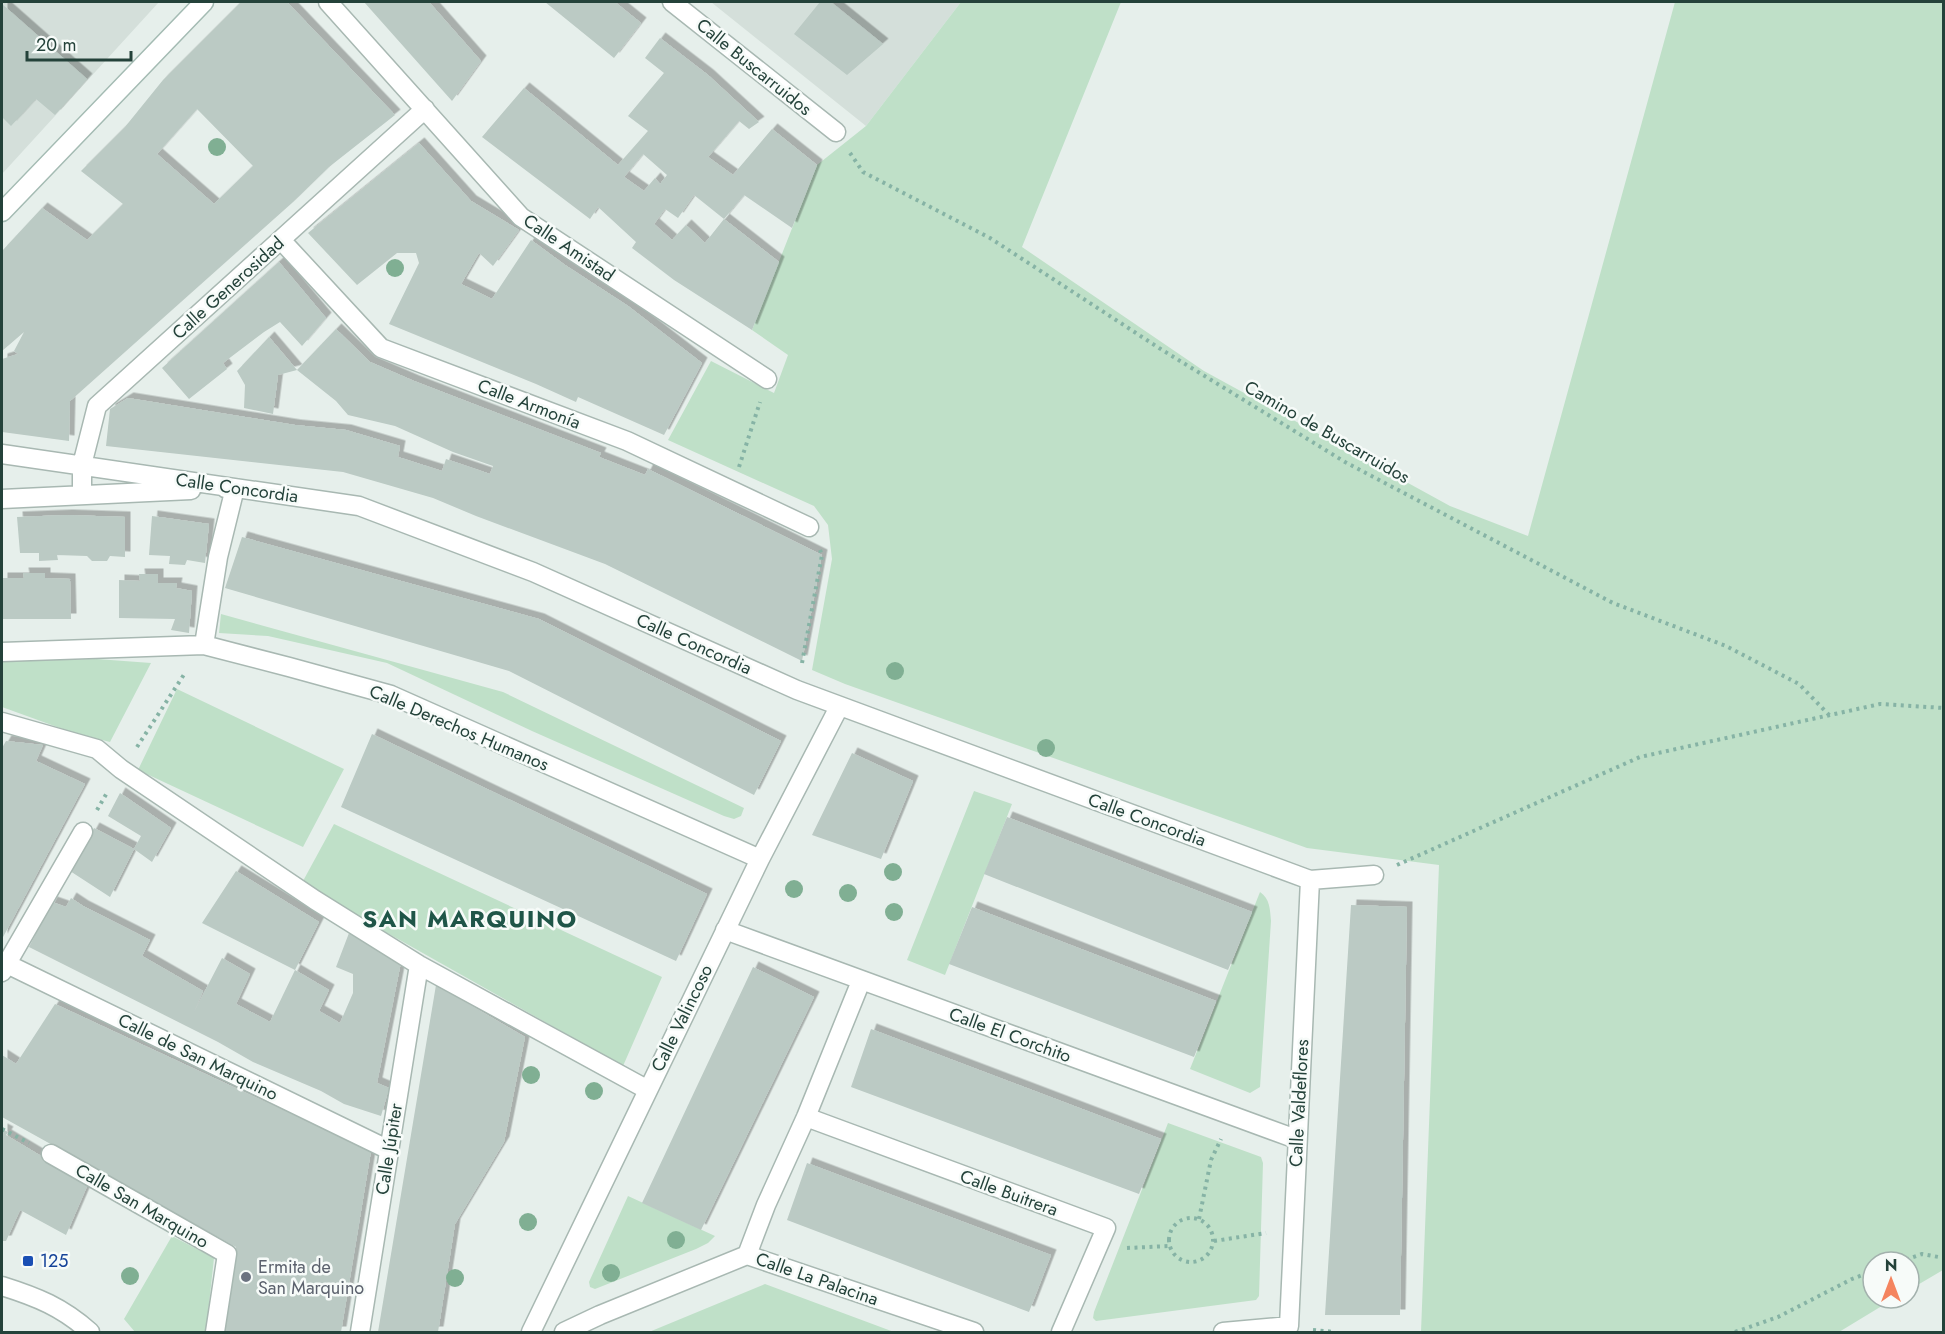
<svg xmlns="http://www.w3.org/2000/svg" width="1945" height="1334" font-family="Jost,sans-serif">
  <style>
    .built { fill: #d4dfda }
    .green { fill: #bfe0c8 }
    .building { fill: #bbcac4; fill-rule: evenodd; filter: url(#shadow) }
    .lines { fill: none; stroke-linecap: round; stroke-linejoin: round }
    .minor-casing { stroke: #a8b8b2; stroke-width: 21 }
    .secondary-casing { stroke: #a4bbb3; stroke-width: 21 }
    .path { stroke: #86b3a5; stroke-width: 4; stroke-dasharray: 3 4.5; stroke-linecap: butt }
    .minor { stroke: #fff; stroke-width: 18 }
    .secondary { stroke: #fff; stroke-width: 18 }
    .tree { fill: #80af93 }
    .transit-dot { fill: #1a4fb4; stroke: #f7fbf9; stroke-width: 2 }
    .worship-dot { fill: #6b7280; stroke: #f7fbf9; stroke-width: 2 }
    .labels { text-anchor: middle; stroke-width: 5; stroke-linejoin: round; paint-order: stroke }
    .street-label { font-size: 18px; fill: #24423a; stroke: #f7fbf9 }
    .transit-label { font-size: 18px; fill: #164399; stroke: #f7fbf9; text-anchor: start }
    .worship-label { font-size: 18px; fill: #5b616d; stroke: #f7fbf9; text-anchor: start }
    .district-label { font-size: 24px; font-weight: bold; letter-spacing: 1.5px; fill: #1f5548; stroke: #f7fbf9 }
  </style>
  <defs>
    <filter id="shadow"><feDropShadow dx="5.5" dy="-5.5" stdDeviation="0" flood-color="#0004"/></filter>
  </defs>
  <rect width="100%" height="100%" fill="#e6efeb"/>
  <!-- built -->
  <path class="built" d="M2,2h157l-157,172z
    M711,2h250l-95,124z"/>
  <!-- green -->
  <path class="green" d="M961,2h160l-99,245 182,124 246,135 78,30 147,-534h268v1268l-34,20v-28h-36v36h22l-56,34h-418l18,-467 -132,-17 -462,-164 -33,-14 20,-111 -4,-34 -14,-19 -146,-66 43,-79 63,32 14,-38 -36,-25 65,-165 49,-39z
    M221,614l282,78 241,116 -3,8 -7,3 -10,-3 -192,-85 -145,-68 -119,-27 -49,-3z
    M97,659l54,4 -41,79 -39,-10 -69,-25v-46z
    M177,689l167,80 -41,78 -165,-77z
    M974,791l38,13 -67,171 -38,-15z
    M334,824l328,153 -39,89 -257,-145 -63,-40z
    M1260,892c10,7 10,17 11,29l-11,166 -10,6 -60,-24z
    M1168,1123l93,34 2,6 -4,133 -3,4 -160,21 -3,-3 1,-6z
    M628,1196l87,40 -7,7 -12,6 -101,40 -5,-2 -1,-5z
    M172,1236l42,22 -8,74h-71l-11,-13z
    M765,1284l129,48h-245z"/>
  <!-- building -->
  <path class="building" d="M241,2h46l108,113 -66,52 -36,35 -223,199 -1,40 -67,-9v-73l16,-5 -4,-3 10,-19 -22,19v-100l40,-43 45,32 36,-36 -42,-33 44,-44 38,-47zM197,109l56,57 -39,38 -57,-50z
    M364,2h65l52,59 -29,40z
    M545,2h70l26,21 -27,35z
    M820,2h11l52,42 -36,31 -53,-41z
    M2,4l85,75 -32,36 -19,-16 -25,27 -9,-9z
    M660,38l48,37 51,47 -10,7 -10,-8 -31,36 25,18 39,-46 45,36 -25,63 -48,-33 -20,24 -30,-24 -16,23 -13,-9 -11,15 18,16 14,-15 19,18 19,-24 55,43 -27,68 -78,-50 -42,-32 4,-6 -38,-35 -8,12 -108,-82 42,-49 94,77 30,-34 -20,-15 36,-43 -19,-15zM643,154l24,21 -7,9 -5,-6 -11,13 -20,-14z
    M419,143l52,58 48,29 -26,36 -14,-13 -18,31 31,15 39,-59 34,25 63,41 74,57 -38,72 -86,-38 -2,5 -40,-18 -147,-60 30,-61 -3,-10h-19l-40,32 -49,-52z
    M279,262l47,56 -24,28 -22,-24 -16,10 -41,31 4,6 -38,30 -27,-31z
    M336,329l34,33 44,19 187,72 -2,4 46,18 3,-6 174,86 -20,106 -197,-97 -129,-48 -43,-18 -90,-26 -237,-26 4,-37 18,-11 167,27 51,5 54,16 -2,11 44,14 4,-12 44,15 3,-8 -40,-14 -58,-26 -47,-11 -12,-14 -39,-31z
    M269,337l28,33 -19,5 -5,39 -29,-6 1,-23 -8,-14z
    M67,515l58,2v40l-15,-1 -3,5h-15l-5,-5 -30,-1 1,5 -19,1v-8h-19l-3,-36z
    M152,516l57,8 -4,39 -18,-3 -2,5 -16,-1 1,-8 -21,-1z
    M242,537l297,82 242,122 -27,54 -245,-124 -284,-83z
    M23,573h22v5l25,1 1,40h-69v-41h22z
    M139,574h19v9h19l-1,5 16,3 -3,42 -18,-3 4,-11 -56,-1v-38l21,1z
    M372,734l335,160 -31,67 -335,-154z
    M6,741l37,4 -7,16 49,23 -83,155v-191z
    M852,753l61,28 -32,78 -69,-24z
    M120,793l51,35 -19,34 -18,-13 7,-13 -33,-20z
    M1007,817l245,95 -24,58 -244,-96z
    M94,828l40,21 -24,48 -40,-26z
    M236,871l83,51 -24,48 -93,-47z
    M71,898l12,8 67,34 -8,16 61,35 -9,21 28,-54 28,16 -14,30 34,18 25,-52 34,20 -10,21 21,12 13,-30v-19l-17,-7 13,-34 52,29 -24,121 12,5 -8,28 -37,-12 -23,-13 -68,-29 -35,-20 -189,-95 23,-45 14,5z
    M1351,905l56,2 -7,408h-75z
    M972,907l244,94 -22,56 -245,-93z
    M753,967l61,30 -113,233 -59,-27z
    M436,985l89,52 -21,105 -49,82 -17,108h-60z
    M55,1004l316,147 -30,181h-117l12,-85 -234,-130v-62l14,9z
    M871,1029l290,110 -22,55 -288,-107z
    M2,1129l6,3 -2,3 82,49 -22,51 -46,-25 -14,31h-4z
    M807,1163l244,92 -22,57 -242,-92z"/>
  <g class="lines">
    <!-- minor casing -->
    <g class="minor-casing">
      <path id="minor" d="M328,2l193,215 246,162
        M672,2l164,130
        M281,240l100,108 246,93 182,86
        M2,454l357,52 174,66 264,118 513,190 64,-5
        M82,494v-29l15,-59 328,-297
        M2,499l189,-9
        M204,645l14,-88 17,-69h-10
        M2,652l202,-7 85,22 102,28 369,164
        M2,722l95,27 24,20 194,131 104,65 229,125
        M725,930l571,209
        M7,964l382,186
        M2,972l81,-140
        M806,1117l300,111 -45,104
        M51,1154l176,100 -12,78
        M747,1255l19,-50 40,-88 55,-136
        M2,1286c35,11 60,21 88,46
        M360,1332l59,-367
        M531,1332l229,-473 79,-152
        M564,1332l36,-17 147,-60 227,77
        M1223,1332l66,-6 21,-446"/>
    </g>
    <!-- secondary casing -->
    <g class="secondary-casing">
      <path id="secondary" d="M2,212l202,-210"/>
    </g>
    <!-- path -->
    <path class="path" d="M850,153l13,19 127,66 169,110 186,114 268,141 113,43 73,38 31,32
      M739,467l21,-65
      M802,663l20,-108 -2,-5
      M137,747l48,-74
      M97,810l11,-19
      M1397,865l243,-108 240,-53 64,4
      M2,1129l27,14
      M1169 1240a22 22 0 1 1 44 0a22 22 0 1 1-44 0Z
      M1199,1219l12,-59 10,-21
      M1214,1241l52,-8
      M1127,1248l42,-2
      M1899,1262l23,-8 22,4
      M1313,1330l22,2
      M1735,1332l43,-15 74,-38 21,-8"/>
    <!-- minor -->
    <use href="#minor" class="minor"/>
    <!-- secondary -->
    <use href="#secondary" class="secondary"/>
  </g>
  <!-- trees -->
  <g class="tree">
    <circle cx="217" cy="147" r="9"/>
    <circle cx="395" cy="268" r="9"/>
    <circle cx="895" cy="671" r="9"/>
    <circle cx="1046" cy="748" r="9"/>
    <circle cx="893" cy="872" r="9"/>
    <circle cx="794" cy="889" r="9"/>
    <circle cx="848" cy="893" r="9"/>
    <circle cx="894" cy="912" r="9"/>
    <circle cx="531" cy="1075" r="9"/>
    <circle cx="594" cy="1091" r="9"/>
    <circle cx="528" cy="1222" r="9"/>
    <circle cx="676" cy="1240" r="9"/>
    <circle cx="611" cy="1273" r="9"/>
    <circle cx="130" cy="1276" r="9"/>
    <circle cx="455" cy="1278" r="9"/>
  </g>
  <!-- markers -->
  <rect class="transit-dot" x="22" y="1255" width="12" height="12" rx="3"/>
  <circle class="worship-dot" cx="246" cy="1277" r="6"/>
  <g class="labels">
    <!-- street labels -->
    <g class="street-label">
      <text transform="translate(754 67) rotate(39)" y="6">Calle Buscarruidos</text>
      <text transform="translate(569 248) rotate(34)" y="6">Calle Amistad</text>
      <text transform="translate(228 288) rotate(-42)" y="6">Calle Generosidad</text>
      <text transform="translate(529 404) rotate(21)" y="6">Calle Armonía</text>
      <text transform="translate(1327 432) rotate(30)" y="6">Camino de Buscarruidos</text>
      <text transform="translate(237 488) rotate(8)" y="6">Calle Concordia</text>
      <text transform="translate(694 644) rotate(24)" y="6">Calle Concordia</text>
      <text transform="translate(459 728) rotate(23)" y="6">Calle Derechos Humanos</text>
      <text transform="translate(1147 820) rotate(20)" y="6">Calle Concordia</text>
      <text transform="translate(682 1018) rotate(-64)" y="6">Calle Valincoso</text>
      <text transform="translate(1010 1035) rotate(20)" y="6">Calle El Corchito</text>
      <text transform="translate(198 1057) rotate(26)" y="6">Calle de San Marquino</text>
      <text transform="translate(1299 1103) rotate(-87)" y="6">Calle Valdeflores</text>
      <text transform="translate(389 1149) rotate(-81)" y="6">Calle Júpiter</text>
      <text transform="translate(1009 1193) rotate(20)" y="6">Calle Buitrera</text>
      <text transform="translate(142 1206) rotate(30)" y="6">Calle San Marquino</text>
      <text transform="translate(817 1279) rotate(19)" y="6">Calle La Palacina</text>
    </g>
    <!-- transit labels -->
    <g class="transit-label">
      <text x="40" y="1267">125</text>
    </g>
    <!-- worship labels -->
    <g class="worship-label">
      <text x="258" y="1273">Ermita de<tspan x="258" dy="21">San Marquino</tspan></text>
    </g>
    <!-- district labels -->
    <g class="district-label">
      <text x="470" y="927">SAN MARQUINO</text>
    </g>
  </g>
  <!-- border -->
  <rect width="1945" height="1334" fill="none" stroke="#24423a" stroke-width="6"/>
  <!-- north arrow -->
  <g transform="translate(1891 1280)"><circle r="28" fill="#f7fbf9" stroke="#a3b1ad" stroke-width="1.5"/>
  <path d="M0-4.5L10 22L0 15L-10 22Z" fill="#f4845f"/>
  <text y="-9" font-size="16" font-weight="bold" text-anchor="middle" fill="#24423a">N</text>
  </g>
  <!-- scale -->
  <path d="M27 51v9h104v-9" fill="none" stroke="#24423a" stroke-width="3"/>
  <text x="36" y="51" font-size="18" fill="#24423a" stroke="#f7fbf9" stroke-width="4.5" paint-order="stroke">20 m</text>
</svg>
